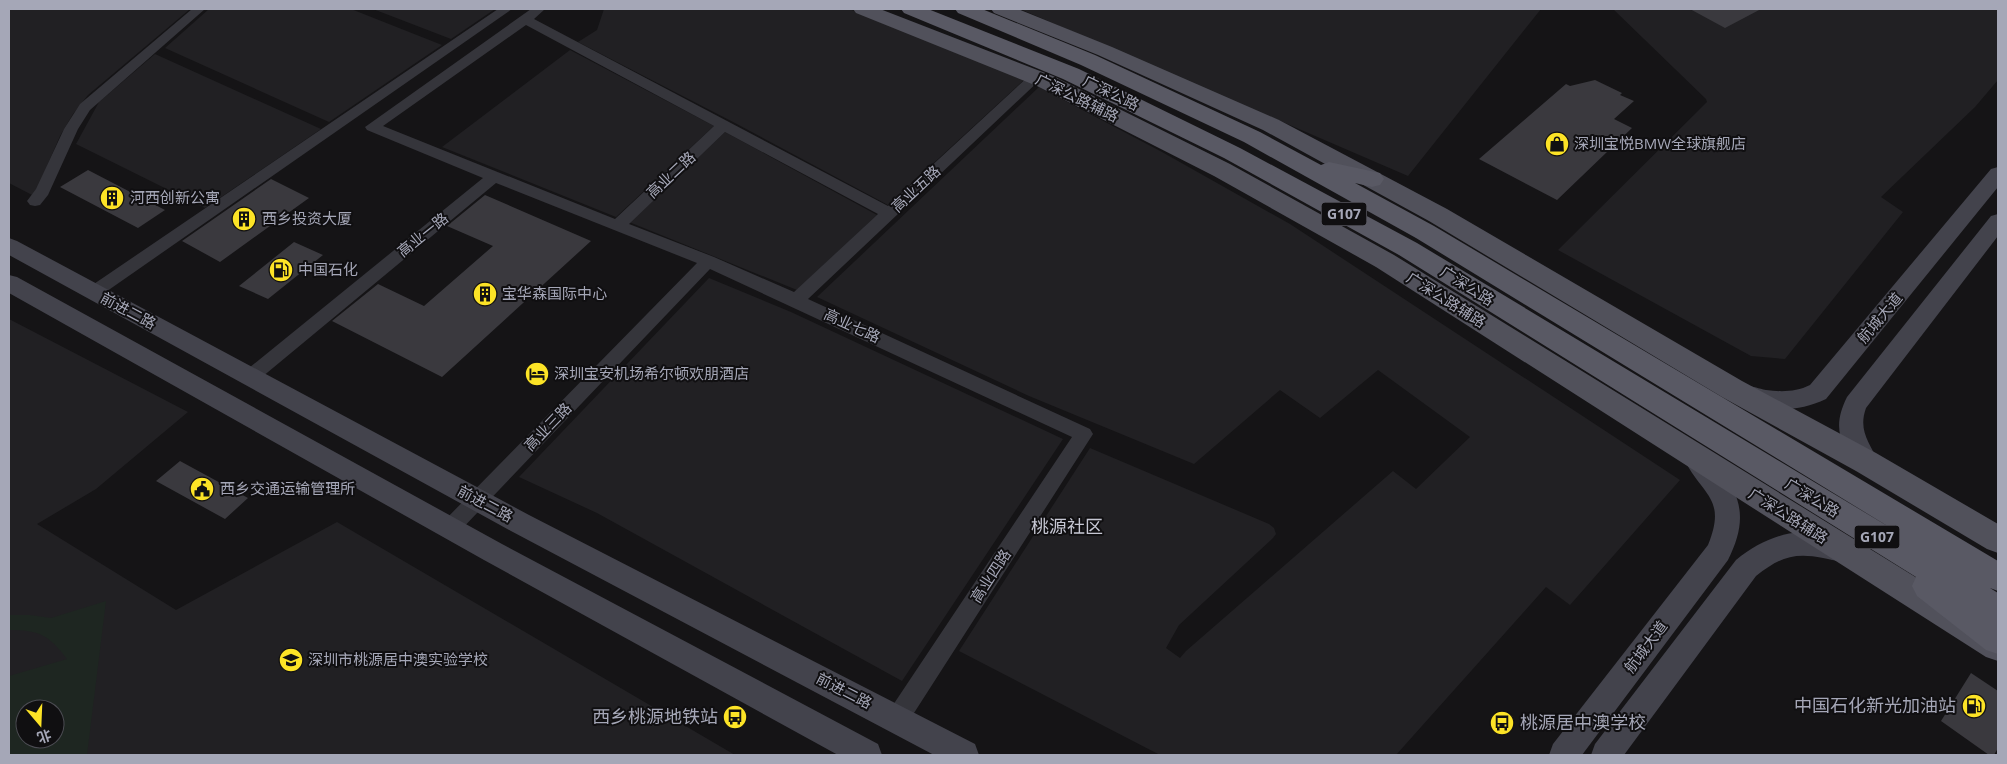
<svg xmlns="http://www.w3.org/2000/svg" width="2007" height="764" font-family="'Open Sans','Noto Sans SC',sans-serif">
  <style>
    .built { fill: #212023; fill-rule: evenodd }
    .green { fill: #1e2621; fill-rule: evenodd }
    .building { fill: #3a393e }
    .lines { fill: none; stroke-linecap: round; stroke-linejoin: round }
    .minor { fill: #35353b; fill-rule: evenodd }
    .secondary { fill: #43434c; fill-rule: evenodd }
    .primary { fill: #51515b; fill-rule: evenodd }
    .trunk { fill: #595964; fill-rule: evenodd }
    .labels { text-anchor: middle; stroke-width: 4; stroke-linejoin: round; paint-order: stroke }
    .shield { fill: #100f11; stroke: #787985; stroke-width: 1 }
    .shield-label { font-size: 14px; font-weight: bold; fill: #a5a7b7 }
    .street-label { font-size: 15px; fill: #a5a7b7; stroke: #100f11 }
    .poi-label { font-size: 15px; fill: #a5a7b7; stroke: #100f11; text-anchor: start }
    .quarter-label { font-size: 18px; fill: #c6c7d3; stroke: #100f11 }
    .near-poi-label { font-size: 18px; fill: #a5a7b7; stroke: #100f11; text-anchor: end }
  </style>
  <rect width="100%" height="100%" fill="#151416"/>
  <!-- built -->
  <path class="built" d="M9,9h181l-102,86 -15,19 -13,22 -26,60 -25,-13z
    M209,9h142l91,36 -113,77 -164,-74z
    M373,9h122l-44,30z
    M604,9h245l61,22 115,48 -137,126 -153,-82 -157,-81 19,-12z
    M1020,9h521l-133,167z
    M1613,9h385v71l-23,27 -94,90 22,15 -118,147 -34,-3 -193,-106 149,-148 -1,-3z
    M570,50l144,76 -98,91 -174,-70z
    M155,54l166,75 -116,79 -129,-64 23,-42z
    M1039,87l123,65 128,72 390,256 -110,125 -24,-18 -150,168h-236l-201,-104 131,-203 179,76 5,4 2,6 -3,4 -94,87 -13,23 14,10 6,-7 207,-180 23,18 54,-52 -92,-67 -58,48 -40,-28 -86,74 -165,-68 -212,-99z
    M725,132l152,83 -80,75 -168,-68z
    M709,278l82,34 272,127 -161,242 -305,-168 -78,-36z
    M9,319l179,93 -92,77 -59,35 139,86 161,-88 398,233h-726zM25,709h30v30h-30z"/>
  <!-- green -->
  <path class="green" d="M106,601l-19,154h-78v-79l58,-17c-18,-24 -28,-29 -58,-29v-15h21l21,3zM25,709h30v30h-30z"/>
  <!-- building -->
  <path class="building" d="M1690,9h71l-36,19z
    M1595,80l27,13 -2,2 14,6 -20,18 18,9 -75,72 -78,-41 87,-75 4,2z
    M88,170l77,40 -27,18 -78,-41z
    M271,179l38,19 -89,64 -38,-21z
    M485,195l106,46 -149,136 -110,-56 46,-37 46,22 69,-60 -46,-20z
    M294,242l29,13 -55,44 -29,-13z
    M180,461l68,37 -23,21 -69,-38z
    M1971,673l27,18v57l-4,7h-5l-48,-34z"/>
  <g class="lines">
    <!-- minor -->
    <path class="minor" d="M192,9h13l-115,101 -12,19 -30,66 -8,10 -5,1 -5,-1 -3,-4 9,-12 28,-60 16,-25z
      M498,9h14l-412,287 -6,2 -6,-2 -2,-4 2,-4z
      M531,9h14l-11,10 354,187 143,-132h10l2,3 -235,222 282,130 3,5 -188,293 -8,3 -8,-3 -3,-8 3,-8 183,-274 -362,-168 -253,265 -7,2 -7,-2 -3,-6 3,-6 254,-259 -201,-80 -240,199 -6,2 -6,-2 -3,-5 3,-5 239,-194 -116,-48 -2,-3zM526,25l188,101 -99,93 -232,-93zM725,132l153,82 -84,78 -80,-35 -85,-33z"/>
    <!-- secondary -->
    <path class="secondary" d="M1998,167v20l-172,212c-30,14 -56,12 -86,2l-4,-7 4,-7c10,-3 16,1 26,3 15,2 30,2 44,-5l181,-216z
      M1998,214v22l-132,172c-8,22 3,35 13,54l-4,7 -9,3 -9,-3c-17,-26 -25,-42 -10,-72l144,-181z
      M9,238l8,3 512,274 446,229 4,11h-45l-423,-224 -502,-276z
      M9,275l8,2 485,267 376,200 4,11h-44l-354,-195 -475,-267z
      M1698,451c11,3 16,10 23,19 24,31 24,56 7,90l-146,195h-33l4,-11 155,-199c19,-47 -5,-49 -23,-84l4,-7z
      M1801,532l25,3 23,8 4,8 -4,8c-10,4 -15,1 -26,-1 -30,-6 -44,0 -67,18l-132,179h-33l4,-11 141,-184c20,-16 40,-26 65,-28z"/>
    <!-- primary -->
    <path class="primary" d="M853,9h27l173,67 177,88 164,91 604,373v33l-12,-4 -610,-390 -162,-91 -177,-90 -181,-73z
      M991,9h27l94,38 167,73 168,89 295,172 134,72 122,71v29l-11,-4 -131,-78 -134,-74 -293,-176 -166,-91 -165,-75 -104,-42z"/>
    <!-- trunk -->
    <path class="trunk" d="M901,9h27l151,60 161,79 177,95 482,290 -483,-295 -172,-96 -163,-77 -123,-52 -3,-4h27l113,46 165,77 61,33 8,-3 51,11 4,6 -4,6 -8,2 -17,-4 79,43 564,335v30l-8,-3 8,5v61l-12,-4 -69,-54 -5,-10 4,-9 -517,-322 -175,-97 -161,-79 -159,-66z"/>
  </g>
  <!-- icons -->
  <defs>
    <g id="shop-disc" transform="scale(1.25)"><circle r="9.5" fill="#fce326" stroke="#100f11"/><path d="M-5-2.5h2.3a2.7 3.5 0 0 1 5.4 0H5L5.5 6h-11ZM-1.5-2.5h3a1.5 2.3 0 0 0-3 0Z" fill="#111"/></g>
    <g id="building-disc" transform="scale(1.25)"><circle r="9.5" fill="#fce326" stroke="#100f11"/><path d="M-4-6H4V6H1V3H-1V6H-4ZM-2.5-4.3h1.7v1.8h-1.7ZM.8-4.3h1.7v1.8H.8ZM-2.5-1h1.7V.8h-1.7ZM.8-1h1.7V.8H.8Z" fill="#111"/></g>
    <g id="fuel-disc" transform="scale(1.25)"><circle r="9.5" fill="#fce326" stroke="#100f11"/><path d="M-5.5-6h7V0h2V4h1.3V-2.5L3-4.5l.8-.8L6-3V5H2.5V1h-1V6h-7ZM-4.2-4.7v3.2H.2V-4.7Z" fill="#111"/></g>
    <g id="hotel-disc" transform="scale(1.25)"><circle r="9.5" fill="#fce326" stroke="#100f11"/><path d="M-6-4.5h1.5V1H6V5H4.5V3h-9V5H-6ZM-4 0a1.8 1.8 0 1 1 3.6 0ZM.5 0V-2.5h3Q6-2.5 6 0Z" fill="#111"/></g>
    <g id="civic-disc" transform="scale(1.25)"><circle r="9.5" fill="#fce326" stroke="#100f11"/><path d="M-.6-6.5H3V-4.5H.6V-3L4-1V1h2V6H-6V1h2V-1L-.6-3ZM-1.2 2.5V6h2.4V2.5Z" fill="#111"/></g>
    <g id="school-disc" transform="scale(1.25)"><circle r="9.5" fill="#fce326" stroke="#100f11"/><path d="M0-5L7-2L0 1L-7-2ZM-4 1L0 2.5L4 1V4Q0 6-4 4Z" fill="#111"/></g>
    <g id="bus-disc" transform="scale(1.25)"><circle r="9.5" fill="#fce326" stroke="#100f11"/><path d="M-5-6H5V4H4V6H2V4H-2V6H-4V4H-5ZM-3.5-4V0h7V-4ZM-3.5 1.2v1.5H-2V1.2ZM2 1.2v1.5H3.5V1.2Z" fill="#111"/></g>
  </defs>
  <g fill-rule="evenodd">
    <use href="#shop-disc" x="1557" y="144"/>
    <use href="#building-disc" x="112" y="198"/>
    <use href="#building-disc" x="244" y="219"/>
    <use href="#fuel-disc" x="281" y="270"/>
    <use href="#building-disc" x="485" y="294"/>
    <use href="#hotel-disc" x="537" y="374"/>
    <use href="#civic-disc" x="202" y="489"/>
    <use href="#school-disc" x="291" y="660"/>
    <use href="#fuel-disc" x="1974" y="706"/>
    <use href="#bus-disc" x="735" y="717"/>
    <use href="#bus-disc" x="1502" y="723"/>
  </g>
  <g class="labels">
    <!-- shield labels -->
    <g class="shield">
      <rect x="1321.5" y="202.5" width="45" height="23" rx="4"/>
      <rect x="1854.5" y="525.5" width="45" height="23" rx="4"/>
    </g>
    <g class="shield-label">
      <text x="1344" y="219">G107</text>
      <text x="1877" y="542">G107</text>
    </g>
    <!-- street labels -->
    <g class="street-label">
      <text transform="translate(1111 93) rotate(26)" y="5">广深公路</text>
      <text transform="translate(1077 98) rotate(26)" y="5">广深公路辅路</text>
      <text transform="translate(671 175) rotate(-43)" y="5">高业二路</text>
      <text transform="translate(916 189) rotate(-43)" y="5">高业五路</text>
      <text transform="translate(423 235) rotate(-39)" y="5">高业一路</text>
      <text transform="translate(1467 286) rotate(32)" y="5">广深公路</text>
      <text transform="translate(1446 300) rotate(32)" y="5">广深公路辅路</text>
      <text transform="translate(128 311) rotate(28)" y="5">前进二路</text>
      <text transform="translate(1880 318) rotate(-50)" y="5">航城大道</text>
      <text transform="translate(852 326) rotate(25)" y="5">高业七路</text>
      <text transform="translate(548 427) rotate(-46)" y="5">高业三路</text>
      <text transform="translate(1812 498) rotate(31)" y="5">广深公路</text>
      <text transform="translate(485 504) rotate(28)" y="5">前进二路</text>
      <text transform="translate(1788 516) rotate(32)" y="5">广深公路辅路</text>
      <text transform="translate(991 576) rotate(-57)" y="5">高业四路</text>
      <text transform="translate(1646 647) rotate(-53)" y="5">航城大道</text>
      <text transform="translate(844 691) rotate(27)" y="5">前进二路</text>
    </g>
    <!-- poi labels -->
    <g class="poi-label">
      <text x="1574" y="149">深圳宝悦BMW全球旗舰店</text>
      <text x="130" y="203">河西创新公寓</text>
      <text x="262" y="224">西乡投资大厦</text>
      <text x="298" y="275">中国石化</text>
      <text x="502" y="299">宝华森国际中心</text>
      <text x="554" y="379">深圳宝安机场希尔顿欢朋酒店</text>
      <text x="220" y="494">西乡交通运输管理所</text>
      <text x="308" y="665">深圳市桃源居中澳实验学校</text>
    </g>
    <!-- quarter labels -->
    <g class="quarter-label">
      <text x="1067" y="533">桃源社区</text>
    </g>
    <!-- near-poi labels -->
    <g class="near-poi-label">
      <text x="1956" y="712">中国石化新光加油站</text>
      <text x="718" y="723">西乡桃源地铁站</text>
      <text x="1520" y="729" text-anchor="start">桃源居中澳学校</text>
    </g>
  </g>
  <!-- border -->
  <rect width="2007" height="764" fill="none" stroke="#a5a7b7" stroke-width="20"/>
  <!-- north arrow -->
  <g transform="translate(40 724) rotate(161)"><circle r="24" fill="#100f11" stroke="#4c4c53"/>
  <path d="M0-4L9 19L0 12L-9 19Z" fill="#fce326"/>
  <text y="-8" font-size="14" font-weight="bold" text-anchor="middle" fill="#a5a7b7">北</text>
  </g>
</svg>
